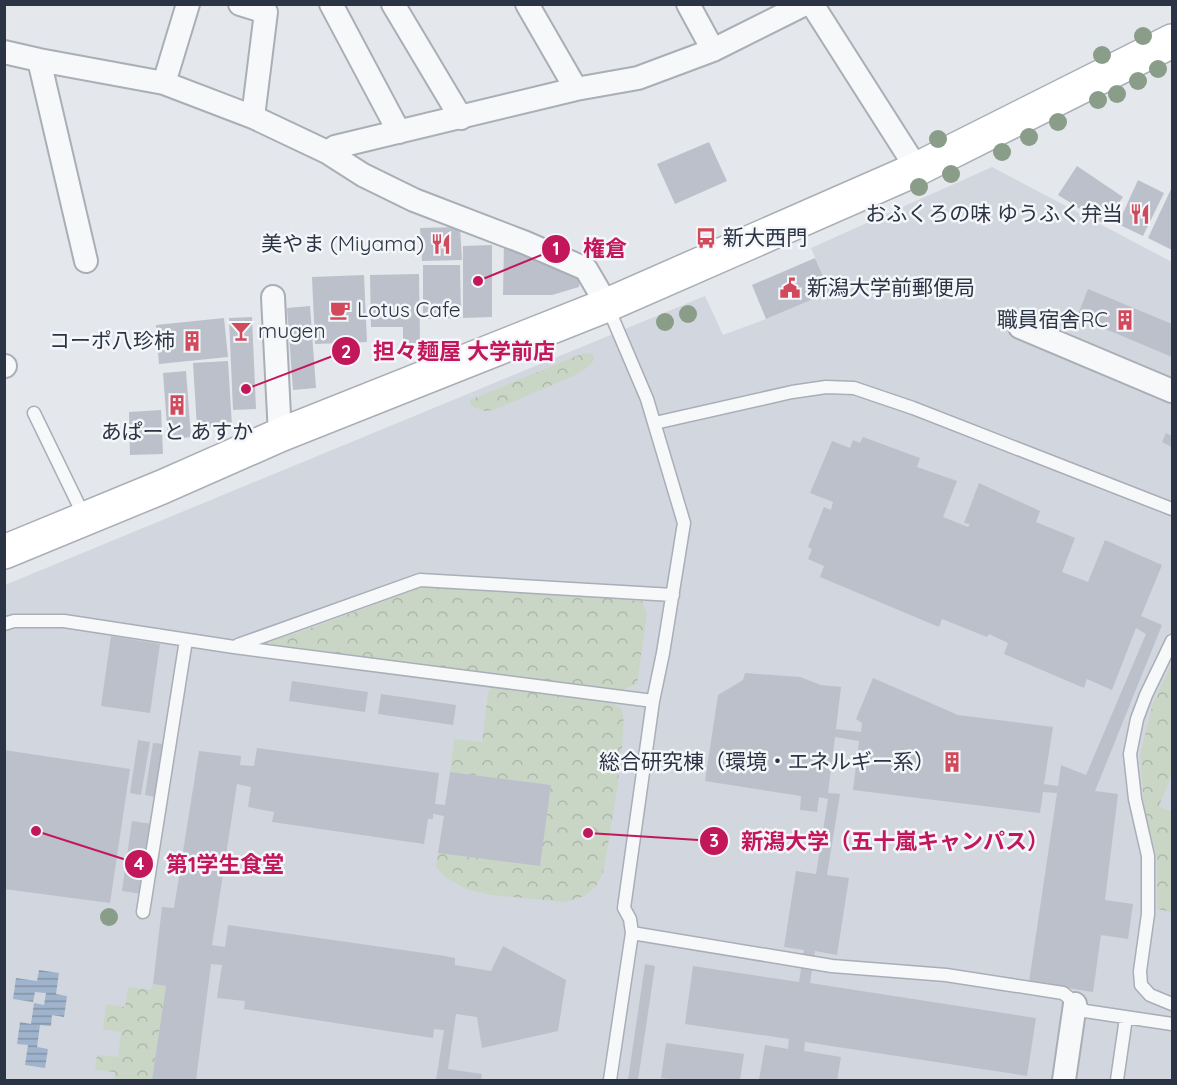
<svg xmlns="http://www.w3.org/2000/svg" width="1177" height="1085" font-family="Quicksand,'Noto Sans JP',sans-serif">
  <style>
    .built { fill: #d2d6de }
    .forest { fill: url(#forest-crowns) }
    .water { fill: url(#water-rules) }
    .building { fill: #bbc0ca }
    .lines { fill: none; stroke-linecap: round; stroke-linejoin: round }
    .lane-casing { stroke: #a9aeb7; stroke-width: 15 }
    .street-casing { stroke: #a9aeb7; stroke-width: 26 }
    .secondary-casing { stroke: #a9aeb7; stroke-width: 36 }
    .lane { stroke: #f7f8fa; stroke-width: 12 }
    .street { stroke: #f7f8fa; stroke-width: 22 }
    .secondary { stroke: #fff; stroke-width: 33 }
    .tree { fill: #899d89 }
    .labels { text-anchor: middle; stroke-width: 5; stroke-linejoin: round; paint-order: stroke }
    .poi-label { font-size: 21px; fill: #2b3445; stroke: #f4f6f9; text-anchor: end }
    .leader { fill: none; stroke: #c2185b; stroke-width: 2 }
    .callout-dot { fill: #c2185b; stroke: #f4f6f9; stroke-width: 2 }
    .mark-label { font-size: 18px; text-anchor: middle; font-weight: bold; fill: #fff }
    .callout-label { font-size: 22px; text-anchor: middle; font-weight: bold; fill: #c2185b; stroke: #f4f6f9; stroke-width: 5; stroke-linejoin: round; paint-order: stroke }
  </style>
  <defs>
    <pattern id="forest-crowns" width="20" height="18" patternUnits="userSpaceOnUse" patternTransform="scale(1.5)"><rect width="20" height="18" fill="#c9d6c5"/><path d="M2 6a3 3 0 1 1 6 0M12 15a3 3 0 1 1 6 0" fill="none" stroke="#adb8ab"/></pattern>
    <pattern id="water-rules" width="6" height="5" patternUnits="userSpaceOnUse" patternTransform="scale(1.5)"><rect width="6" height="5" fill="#9fb4cc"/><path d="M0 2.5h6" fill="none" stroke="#8293a7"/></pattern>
  </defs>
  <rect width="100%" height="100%" fill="#e4e7ec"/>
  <!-- built -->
  <path class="built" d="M992,167l180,95v818h-1167v-495l700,-289 18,39 43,-16 64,-27 -19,-44z"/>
  <!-- forest -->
  <path class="forest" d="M584,353l9,1 1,6 -10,10 -11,6 -79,34 -9,1 -14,-5 -1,-6z
    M425,586l52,1 165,14 5,13 -10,70 -20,8 -360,-48 40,-11z
    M1172,663v111l-13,32 13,6v100l-15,-3v-50l-13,-53 -4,-51 13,-52z
    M495,686c19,3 118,11 126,22 10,12 -14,142 -18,165l-7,13 -11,10 -20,6 -74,-7 -25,-6 -21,-12 -9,-10 2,-14 102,13 11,-81 -101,-13 4,-33 28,3 6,-49 3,-5z
    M153,984l13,2 -14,94h-38l1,-8 -20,-2 2,-15 21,2 3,-25 -18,-3 3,-25 19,3 3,-20 23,3z"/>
  <!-- water -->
  <path class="water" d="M39,970l20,3 -3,21 11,2 -3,21 -12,-2 -1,11 -11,-1 -3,22 11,2 -3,19 -20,-3 3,-20 -11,-1 3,-22 11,2 3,-21 10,2 2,-12 -11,-1 -2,10 -20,-3 3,-21 21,3z"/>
  <!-- building -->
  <path class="building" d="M709,142l18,39 -52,23 -18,-40z
    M1077,166l46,31 -19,27 -46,-29z
    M1138,180l26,13 -21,43 -25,-12z
    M1172,187v63l-24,-12z
    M460,227l2,33 -40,1 -2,-33z
    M504,242l77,29 -2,16 -27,8h-49z
    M492,245v72l-29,1v-72z
    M815,258l15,34 -64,27 -14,-34z
    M423,265h37l1,53 -38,1z
    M419,274l1,69h-17v-16h-32l-1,-52z
    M364,275l3,67 -52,2 -3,-67z
    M1088,289l84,35v33l-95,-40z
    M310,306l6,82 -23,2 -6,-82z
    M252,317l4,92 -23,1 -4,-92z
    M224,318l4,39 -69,7 -3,-39z
    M228,361l4,65 -35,2 -4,-65z
    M186,371l5,66 -23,3 -5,-67z
    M161,410l2,44 -33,1 -1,-43z
    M1166,433l6,3v11l-10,-5z
    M863,437l57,21 -3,9 40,14 -14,36 25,10 2,-3 -6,-1 15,-40 61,28 -4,11 39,16 -13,34 26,10 17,-42 57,25 -21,51 21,9 -67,166 23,3 -13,106 28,4 -5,35 -27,-4 -8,57 -64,-10 28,-189 -14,-1 -3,21 -187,-23 6,-49 -24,-4 -7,56 12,1 -13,81 22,3 -12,77 -22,-4 -5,32 226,35 -9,58 -222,-34 -1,9 37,6 -4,23h-78l6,-35 23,4 1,-10 -104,-15 8,-58 106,16 5,-32 -20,-3 12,-76 20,3 12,-75 -9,-2 -2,15 -17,-2 1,-14 -96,-15 13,-86 25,-15 2,-7 55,4 21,8 20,2 -5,42 25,3 1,-9 -6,-4 17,-41 85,37 95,12 -9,57 14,2 3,-21 25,10 60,-141 -10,-6 -24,62 -25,-11 -3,9 -80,-34 4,-11 -19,-9 -2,3 -45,-18 -3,8 -119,-50 4,-11 -16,-7 4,-10 -4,-2 16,-40 7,3 2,-8 -23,-9 22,-52 18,7 3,-8 7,3z
    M111,636l49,8 -10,69 -49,-7z
    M292,681l76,11 -3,20 -76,-11z
    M381,694l75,11 -3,20 -75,-11z
    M138,740l12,2 -9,53 -11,-2z
    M153,743l12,1 -9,53 -11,-2z
    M257,748l182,25 -4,31 10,1 5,-33 101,13 -11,81 -102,-13 6,-37 -11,-2v5h-5l-4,25 -152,-22 2,-10 -26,-5 3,-20 -14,-3 -25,161 13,2 3,-22 217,31 10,2v7l36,6 12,-25 63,34 -8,51 -76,17 -5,-31 -21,-3 -8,55 34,5 -1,6h-45l8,-50 -10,-1 -1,9 -189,-29 1,-8 -28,-3 5,-33 -11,-1 -15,116h-44l14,-94 -13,-2 9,-77 12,1 25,-157 42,5 -1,9 14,1z
    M4,750l126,19 -20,134 -106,-14z
    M132,821l20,3 -10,70 -20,-3z
    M645,964l10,2 -17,114h-10z
    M666,1043l78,11 -4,26h-59l-20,-2z"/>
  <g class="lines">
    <!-- lane casing -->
    <g class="lane-casing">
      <path id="lane" d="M607,305l40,94 37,124 -21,130 -10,48 -29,207 6,11 2,14 -22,147
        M34,413l51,105
        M655,423l137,-31 34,-5 28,1 59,20 259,101
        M4,624l10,-3h50l170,26 419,54
        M1172,641l-26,54 -9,24 -7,35 5,45 13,57v58l-8,57 1,14 9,10 22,9
        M238,645l182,-65 253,15
        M143,912l43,-272
        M632,933l200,33 114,9 117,18 22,18 87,13
        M1117,1080l9,-62"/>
    </g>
    <!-- street casing -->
    <g class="street-casing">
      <path id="street" d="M240,4l26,8 -13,105
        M331,4l68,128
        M393,4l68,114
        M527,4l49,85
        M688,4l25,46
        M812,4l105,165
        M4,52l35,8 125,23 89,34 74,35 36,23 51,25 112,43 60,26 21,36
        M39,60l47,201
        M164,83l24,-79
        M327,152l8,-5 241,-58 62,-11 75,-28 92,-46
        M273,297l7,138
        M1020,327l152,64
        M4,366h1
        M1064,1080l11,-76"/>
    </g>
    <!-- secondary casing -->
    <g class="secondary-casing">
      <path id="secondary" d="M4,552l158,-65 118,-52 327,-130 310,-136 255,-128"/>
    </g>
    <!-- lane -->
    <use href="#lane" class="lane"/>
    <!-- street -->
    <use href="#street" class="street"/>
    <!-- secondary -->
    <use href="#secondary" class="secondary"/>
  </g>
  <!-- trees -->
  <g class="tree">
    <circle cx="1143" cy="36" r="9"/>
    <circle cx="1102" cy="55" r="9"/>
    <circle cx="1158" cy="69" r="9"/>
    <circle cx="1138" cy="81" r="9"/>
    <circle cx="1117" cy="94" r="9"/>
    <circle cx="1098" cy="100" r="9"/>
    <circle cx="1058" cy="122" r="9"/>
    <circle cx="1029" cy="137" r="9"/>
    <circle cx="938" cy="139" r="9"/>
    <circle cx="1002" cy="152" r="9"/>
    <circle cx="951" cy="174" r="9"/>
    <circle cx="919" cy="187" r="9"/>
    <circle cx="688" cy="314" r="9"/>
    <circle cx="665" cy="322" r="9"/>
    <circle cx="109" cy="917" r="9"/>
  </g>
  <!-- icons -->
  <defs>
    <g id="restaurant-bare" transform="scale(1.62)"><path d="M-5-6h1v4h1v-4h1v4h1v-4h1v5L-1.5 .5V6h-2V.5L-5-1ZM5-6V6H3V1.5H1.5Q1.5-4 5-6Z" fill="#d1495b" stroke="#f4f6f9" stroke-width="2.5" paint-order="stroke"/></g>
    <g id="bus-bare" transform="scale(1.62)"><path d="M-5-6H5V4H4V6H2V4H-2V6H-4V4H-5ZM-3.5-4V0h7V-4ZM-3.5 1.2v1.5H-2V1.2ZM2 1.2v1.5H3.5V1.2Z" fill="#d1495b" stroke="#f4f6f9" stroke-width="2.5" paint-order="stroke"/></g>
    <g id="civic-bare" transform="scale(1.62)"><path d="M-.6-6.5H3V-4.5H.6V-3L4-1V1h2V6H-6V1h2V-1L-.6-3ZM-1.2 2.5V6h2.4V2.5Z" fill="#d1495b" stroke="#f4f6f9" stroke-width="2.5" paint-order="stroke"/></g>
    <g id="cafe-bare" transform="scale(1.62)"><path d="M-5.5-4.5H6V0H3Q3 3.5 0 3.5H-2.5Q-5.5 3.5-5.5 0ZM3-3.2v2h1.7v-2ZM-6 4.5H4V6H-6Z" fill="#d1495b" stroke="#f4f6f9" stroke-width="2.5" paint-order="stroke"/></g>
    <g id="building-bare" transform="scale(1.62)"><path d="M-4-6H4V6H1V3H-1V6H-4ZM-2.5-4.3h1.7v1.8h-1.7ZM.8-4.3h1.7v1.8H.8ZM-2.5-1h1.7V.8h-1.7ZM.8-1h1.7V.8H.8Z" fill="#d1495b" stroke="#f4f6f9" stroke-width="2.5" paint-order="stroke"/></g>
    <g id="bar-bare" transform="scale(1.62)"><path d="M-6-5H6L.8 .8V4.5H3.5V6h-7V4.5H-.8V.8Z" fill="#d1495b" stroke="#f4f6f9" stroke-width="2.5" paint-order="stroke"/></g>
  </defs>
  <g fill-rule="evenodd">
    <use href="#restaurant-bare" x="1140" y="214"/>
    <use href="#bus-bare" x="706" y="238"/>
    <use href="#restaurant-bare" x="441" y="244"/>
    <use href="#civic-bare" x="790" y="288"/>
    <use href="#cafe-bare" x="340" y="310"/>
    <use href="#building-bare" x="1125" y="320"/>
    <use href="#bar-bare" x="241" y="331"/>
    <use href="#building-bare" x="192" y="341"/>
    <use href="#building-bare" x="177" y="405"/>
    <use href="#building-bare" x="952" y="762"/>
  </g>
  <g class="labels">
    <!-- poi labels -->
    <g class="poi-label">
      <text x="1123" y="221">おふくろの味 ゆうふく弁当</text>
      <text x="723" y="245" text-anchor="start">新大西門</text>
      <text x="424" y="251">美やま (Miyama)</text>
      <text x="807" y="295" text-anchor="start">新潟大学前郵便局</text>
      <text x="357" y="317" text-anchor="start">Lotus Cafe</text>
      <text x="1108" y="327">職員宿舎RC</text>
      <text x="258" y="338" text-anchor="start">mugen</text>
      <text x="175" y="348">コーポ八珍柿</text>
      <text x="177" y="439" text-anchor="middle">あぱーと あすか</text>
      <text x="935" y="769">総合研究棟（環境・エネルギー系）</text>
    </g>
  </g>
  <!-- callouts -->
  <path class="leader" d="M478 281L556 249M246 389L346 351M588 833L714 841M36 831L139 864"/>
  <g class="callout-dot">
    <circle cx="478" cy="281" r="6"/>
    <circle cx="246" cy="389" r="6"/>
    <circle cx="588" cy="833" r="6"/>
    <circle cx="36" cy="831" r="6"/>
    <circle cx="556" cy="249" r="15"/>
    <circle cx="346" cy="351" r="15"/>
    <circle cx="714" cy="841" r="15"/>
    <circle cx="139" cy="864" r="15"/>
  </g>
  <g class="mark-label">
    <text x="556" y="255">1</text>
    <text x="346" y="358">2</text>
    <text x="714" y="847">3</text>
    <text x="139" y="870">4</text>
  </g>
  <g class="callout-label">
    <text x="605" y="256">権倉</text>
    <text x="464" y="359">担々麺屋 大学前店</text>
    <text x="895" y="849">新潟大学（五十嵐キャンパス）</text>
    <text x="225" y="872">第1学生食堂</text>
  </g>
  <!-- border -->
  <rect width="1177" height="1085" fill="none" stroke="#2b3445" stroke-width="12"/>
</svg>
